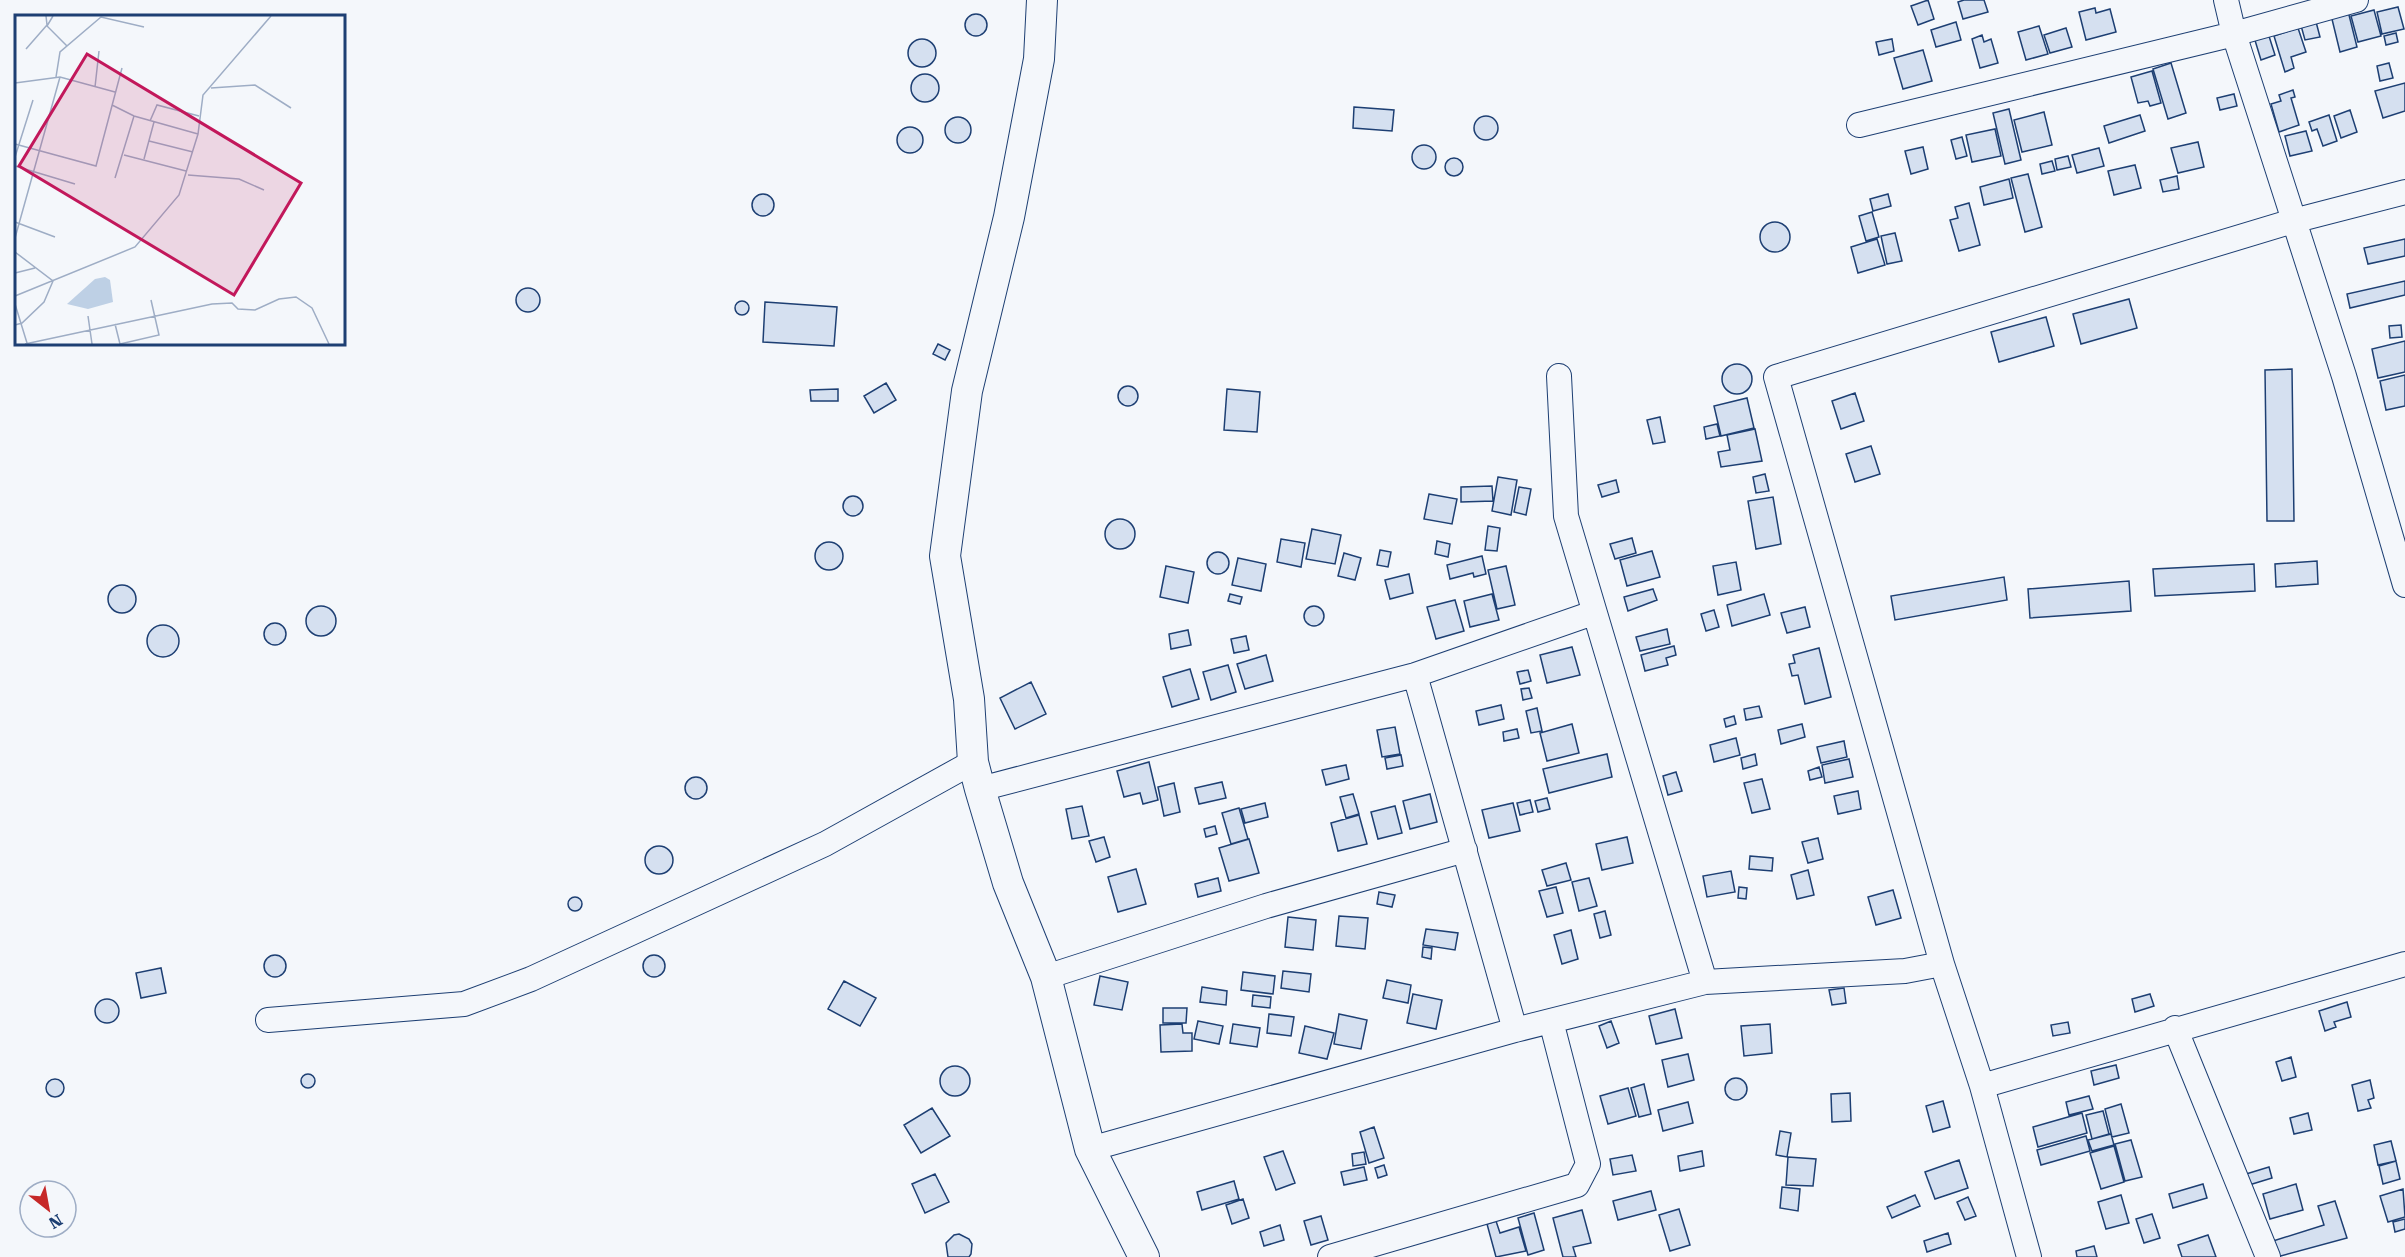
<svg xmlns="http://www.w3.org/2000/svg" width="2405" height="1257" font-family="'Roboto Serif',serif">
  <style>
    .building { fill: #d5e0f0; stroke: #1d3f73; stroke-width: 1.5 }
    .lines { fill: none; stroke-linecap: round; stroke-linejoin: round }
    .minor-casing { stroke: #1d3f73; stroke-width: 26 }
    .major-casing { stroke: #1d3f73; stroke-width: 32 }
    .minor { stroke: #f4f7fb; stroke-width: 24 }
    .major { stroke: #f4f7fb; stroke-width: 30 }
    .inset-road { fill: none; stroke: #9eadc5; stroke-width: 1.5 }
    .view { fill: #c2185b; fill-opacity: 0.15; stroke: #c2185b; stroke-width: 3 }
    .inset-edge { fill: none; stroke: #1d3f73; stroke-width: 3 }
  </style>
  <rect width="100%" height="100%" fill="#f4f7fb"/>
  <!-- building -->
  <path class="building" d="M1928,0l6,19 -16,6 -7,-19z
    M1964,0h20l4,12 -25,7 -5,-17z
    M2398,7l6,22 -22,5 -5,-22z
    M2095,8l1,5 14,-4 6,23 -30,8 -7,-28z
    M2374,10l7,26 -23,6 -7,-26z
    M2348,11l9,36 -17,5 -9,-37z
    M965 25a11 11 0 1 1 22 0a11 11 0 1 1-22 0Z
    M2315,18l5,19 -15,3 -5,-18z
    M1956,22l5,18 -25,7 -5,-17z
    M2039,26l9,28 -22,6 -8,-28z
    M2066,28l6,19 -22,6 -6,-18z
    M2298,28l8,24 -15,5 3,11 -9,4 -11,-36z
    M2268,33l7,22 -14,5 -7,-23z
    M2396,33l2,9 -12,3 -2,-9z
    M1982,35l2,7 7,-3 7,24 -18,5 -8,-29z
    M1892,39l2,12 -15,4 -3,-13z
    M908 53a14 14 0 1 1 28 0a14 14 0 1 1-28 0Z
    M1923,50l9,31 -29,8 -9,-31z
    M2171,63l15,50 -18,6 -15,-50z
    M2389,63l4,15 -13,3 -3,-15z
    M2152,71l9,32 -11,3 -2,-5 -10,2 -7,-26z
    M911 88a14 14 0 1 1 28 0a14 14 0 1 1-28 0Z
    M2405,83v28l-22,7 -8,-27z
    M2293,90l2,7 -4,1 8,27 -20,7 -8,-28 10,-3 -2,-6z
    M2234,94l3,12 -17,4 -3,-12z
    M1354,107l40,3 -2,21 -39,-3z
    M2009,109l12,51 -16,4 -12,-51z
    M2350,110l7,22 -16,6 -7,-22z
    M2044,112l8,33 -30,7 -8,-32z
    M2140,115l5,16 -36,12 -5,-17z
    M2329,115l8,26 -14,5 -6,-17 -5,2 -3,-9z
    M1474 128a12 12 0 1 1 24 0a12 12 0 1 1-24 0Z
    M945 130a13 13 0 1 1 26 0a13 13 0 1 1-26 0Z
    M897 140a13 13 0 1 1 26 0a13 13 0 1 1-26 0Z
    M1995,129l6,27 -29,6 -6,-27z
    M2306,131l6,20 -22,5 -5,-20z
    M1962,137l5,19 -11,3 -5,-19z
    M2198,142l6,25 -26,6 -7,-25z
    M1412 157a12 12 0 1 1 24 0a12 12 0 1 1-24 0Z
    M1923,147l5,22 -17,5 -6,-23z
    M2099,148l5,18 -27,7 -5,-18z
    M2068,156l3,11 -14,3 -2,-11z
    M1445 167a9 9 0 1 1 18 0a9 9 0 1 1-18 0Z
    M2052,161l3,10 -13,3 -2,-10z
    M2135,165l6,23 -27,7 -6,-24z
    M2028,174l14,53 -17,5 -14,-54z
    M2177,176l2,13 -16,3 -3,-12z
    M2009,179l4,19 -29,7 -4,-18z
    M752 205a11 11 0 1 1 22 0a11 11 0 1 1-22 0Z
    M1888,194l3,12 -18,5 -3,-12z
    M1969,203l11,42 -21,6 -9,-31 8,-2 -3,-11z
    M1872,212l7,25 -13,4 -7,-25z
    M1760 237a15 15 0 1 1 30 0a15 15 0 1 1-30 0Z
    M1895,233l7,28 -15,3 -6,-28z
    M1877,239l8,26 -27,8 -7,-26z
    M2405,239v17l-37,8 -4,-16z
    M2405,281v14l-55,13 -3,-14z
    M516 300a12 12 0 1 1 24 0a12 12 0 1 1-24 0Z
    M2129,299l8,29 -56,16 -8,-30z
    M735 308a7 7 0 1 1 14 0a7 7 0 1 1-14 0Z
    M765,302l72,5 -3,39 -71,-4z
    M2046,317l8,29 -55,16 -8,-30z
    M2401,325l1,12 -12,1 -1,-12z
    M2405,341v31l-27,6 -6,-29z
    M938,344l12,6 -5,10 -12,-6z
    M1722 379a15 15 0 1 1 30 0a15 15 0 1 1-30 0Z
    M2292,369l2,152h-27l-2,-151z
    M2405,375v31l-19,4 -6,-29z
    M886,383l10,17 -22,13 -10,-17z
    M1118 396a10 10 0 1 1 20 0a10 10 0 1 1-20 0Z
    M838,389v12h-27l-1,-11z
    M1227,389l33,3 -3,40 -33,-2z
    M1855,393l9,28 -23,8 -9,-28z
    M1747,398l7,30 -33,8 -7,-30z
    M1660,417l5,25 -12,2 -6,-24z
    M1717,424l3,12 -14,3 -2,-12z
    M1755,429l7,32 -41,6 -3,-15 12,-2 -3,-15z
    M1871,446l9,28 -25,8 -9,-28z
    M1765,474l4,17 -13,2 -3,-16z
    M1498,477l19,3 -6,35 -19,-4z
    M1616,480l3,12 -17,5 -4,-12z
    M1492,486l1,15 -32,1v-15z
    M1519,487l12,2 -5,26 -12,-3z
    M1429,494l28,5 -5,25 -28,-5z
    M843 506a10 10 0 1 1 20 0a10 10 0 1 1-20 0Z
    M1773,497l8,47 -25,5 -8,-48z
    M1105 534a15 15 0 1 1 30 0a15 15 0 1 1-30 0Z
    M1488,526l12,2 -3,23 -12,-1z
    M1312,529l29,6 -6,29 -29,-5z
    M1632,538l4,15 -21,6 -5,-15z
    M1281,539l24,4 -4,24 -24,-5z
    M1437,541l13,3 -2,13 -13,-3z
    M815 556a14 14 0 1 1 28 0a14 14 0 1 1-28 0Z
    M1380,550l11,2 -3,15 -11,-2z
    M1652,551l8,26 -33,9 -7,-26z
    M1207 563a11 11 0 1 1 22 0a11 11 0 1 1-22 0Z
    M1344,553l17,5 -6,22 -17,-4z
    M1482,556l4,18 -12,3 -1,-4 -23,6 -3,-14z
    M1238,558l28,6 -5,27 -29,-6z
    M2317,561l1,23 -42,3 -1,-23z
    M1736,562l5,28 -23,5 -5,-29z
    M2254,564l1,27 -100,5 -2,-27z
    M1166,566l28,6 -6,31 -28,-6z
    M1506,566l9,39 -18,4 -9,-39z
    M1409,574l4,19 -23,6 -5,-19z
    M2004,577l3,23 -112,20 -4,-24z
    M2129,581l2,30 -101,7 -2,-29z
    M108 599a14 14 0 1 1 28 0a14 14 0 1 1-28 0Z
    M1653,589l4,11 -29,11 -4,-14z
    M1230,594l12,3 -2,7 -12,-3z
    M1492,594l7,26 -29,7 -6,-26z
    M1764,594l6,21 -38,11 -5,-21z
    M1455,600l9,31 -28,8 -9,-32z
    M1304 616a10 10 0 1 1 20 0a10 10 0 1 1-20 0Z
    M306 621a15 15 0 1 1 30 0a15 15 0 1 1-30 0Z
    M1805,607l5,20 -23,6 -6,-20z
    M1714,610l5,17 -13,4 -5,-17z
    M264 634a11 11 0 1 1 22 0a11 11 0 1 1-22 0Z
    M147 641a16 16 0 1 1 32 0a16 16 0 1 1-32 0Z
    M1667,629l3,15 -30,7 -4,-14z
    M1188,630l3,15 -20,4 -2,-15z
    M1246,636l3,14 -15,3 -3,-14z
    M1674,646l2,9 -10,3 2,7 -23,6 -4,-16z
    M1572,647l8,28 -33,8 -7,-28z
    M1819,648l12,49 -26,7 -7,-29 -6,1 -3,-12 6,-1 -2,-8z
    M1266,655l7,26 -28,8 -8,-25z
    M1228,665l8,27 -25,8 -8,-28z
    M1190,669l9,30 -27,8 -9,-30z
    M1528,670l3,11 -11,3 -3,-12z
    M1031,682l15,32 -31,15 -15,-31z
    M1529,688l3,10 -9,2 -2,-11z
    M1501,705l3,14 -25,6 -3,-14z
    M1759,706l3,11 -16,3 -2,-11z
    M1537,708l5,23 -11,2 -5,-22z
    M1734,716l2,8 -10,3 -2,-8z
    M1572,724l7,29 -32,8 -7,-28z
    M1802,724l3,13 -24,7 -3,-14z
    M1395,727l5,27 -18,3 -5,-27z
    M1517,729l2,9 -15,3 -1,-9z
    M1736,738l4,17 -26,7 -4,-17z
    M1844,741l3,16 -26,6 -4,-16z
    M1607,754l5,23 -63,16 -6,-24z
    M1755,754l2,11 -14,4 -2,-11z
    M1401,755l2,11 -16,3 -2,-11z
    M1849,759l4,18 -28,6 -3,-18z
    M1149,762l9,38 -15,4 -3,-11 -16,4 -7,-26z
    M1346,765l3,14 -23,6 -4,-15z
    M1819,767l3,10 -12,3 -2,-9z
    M1676,772l6,19 -14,4 -5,-19z
    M685 788a11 11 0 1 1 22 0a11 11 0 1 1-22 0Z
    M1762,779l8,30 -18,4 -8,-30z
    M1222,782l4,16 -27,6 -4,-16z
    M1174,783l6,29 -16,4 -6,-29z
    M1858,791l3,18 -23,5 -4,-18z
    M1353,794l6,20 -13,4 -6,-21z
    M1430,794l7,28 -27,7 -7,-28z
    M1547,798l3,11 -12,3 -3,-11z
    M1530,800l3,12 -13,3 -3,-12z
    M1265,803l3,14 -23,6 -4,-14z
    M1513,803l7,28 -31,7 -7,-28z
    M1082,806l7,30 -17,3 -6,-30z
    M1395,806l7,27 -24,6 -7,-27z
    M1239,808l9,31 -17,5 -9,-31z
    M1359,815l8,29 -29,7 -7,-28z
    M1215,826l2,8 -11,3 -2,-8z
    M1104,837l6,20 -14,5 -7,-21z
    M1627,837l6,26 -31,7 -6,-26z
    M1818,838l5,21 -15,4 -6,-21z
    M1249,839l10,34 -30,8 -10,-33z
    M645 860a14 14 0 1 1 28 0a14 14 0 1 1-28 0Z
    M1750,856l23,2 -1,13 -23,-2z
    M1566,863l5,17 -24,6 -5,-16z
    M1136,869l10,35 -28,8 -10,-35z
    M1808,870l6,25 -17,4 -6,-24z
    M1731,871l4,21 -28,5 -4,-21z
    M1218,878l3,13 -23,6 -3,-13z
    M1589,878l8,28 -18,5 -7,-29z
    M1556,887l7,26 -16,4 -8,-26z
    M1739,887l8,1 -1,11 -8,-1z
    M1893,890l8,28 -25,7 -8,-28z
    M1379,892l16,3 -3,12 -15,-3z
    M568 904a7 7 0 1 1 14 0a7 7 0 1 1-14 0Z
    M1605,911l6,24 -11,3 -6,-24z
    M1339,916l29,2 -3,31 -29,-3z
    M1288,917l28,3 -3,30 -28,-3z
    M1426,929l32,4 -3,17 -32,-5z
    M1571,930l7,29 -16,5 -8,-29z
    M1423,947l9,1 -1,11 -9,-2z
    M643 966a11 11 0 1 1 22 0a11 11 0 1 1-22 0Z
    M264 966a11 11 0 1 1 22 0a11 11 0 1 1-22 0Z
    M161,968l5,25 -25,5 -5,-25z
    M1283,971l28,3 -2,18 -28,-4z
    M1243,972l32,4 -2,18 -32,-4z
    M1100,976l28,6 -6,28 -28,-5z
    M1387,980l24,5 -3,18 -25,-5z
    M844,981l32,17 -16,28 -32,-17z
    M1202,987l25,4 -1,14 -26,-3z
    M1844,988l2,15 -14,2 -3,-15z
    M1413,994l29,6 -6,29 -29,-6z
    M2150,994l4,12 -19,6 -3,-13z
    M1253,995l18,2 -1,11 -18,-2z
    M95 1011a12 12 0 1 1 24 0a12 12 0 1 1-24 0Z
    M2347,1002l4,15 -17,5 2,5 -11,4 -6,-20z
    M1163,1008h24l-1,15h-23z
    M1675,1009l7,29 -26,6 -7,-28z
    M1269,1014l25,3 -3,19 -24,-3z
    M1339,1014l28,6 -6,29 -27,-5z
    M1198,1021l25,5 -4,18 -25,-5z
    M1611,1021l8,22 -12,5 -8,-22z
    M2068,1022l2,11 -17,3 -2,-11z
    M1182,1024l1,9h9v18l-31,1 -1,-27z
    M1233,1024l27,4 -3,19 -27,-4z
    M1770,1024l2,29 -28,3 -3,-30z
    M1305,1026l29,7 -7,26 -28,-6z
    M1688,1054l6,26 -26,7 -6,-27z
    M2291,1057l5,20 -14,4 -6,-19z
    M2116,1065l3,13 -25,7 -3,-14z
    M940 1081a15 15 0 1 1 30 0a15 15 0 1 1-30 0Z
    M301 1081a7 7 0 1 1 14 0a7 7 0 1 1-14 0Z
    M1725 1089a11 11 0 1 1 22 0a11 11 0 1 1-22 0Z
    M46 1088a9 9 0 1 1 18 0a9 9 0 1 1-18 0Z
    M2370,1080l4,18 -6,2 3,8 -13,3 -6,-26z
    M1644,1084l7,30 -12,3 -8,-29z
    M1628,1088l8,28 -28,8 -8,-28z
    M1850,1093l1,28 -19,1 -1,-28z
    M2089,1096l4,13 -24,6 -3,-13z
    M1943,1101l7,26 -17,5 -7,-26z
    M1688,1102l5,21 -30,8 -5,-21z
    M2121,1104l8,29 -17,4 -7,-28z
    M932,1108l18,28 -29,17 -17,-28z
    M2103,1111l6,23 -17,5 -6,-24z
    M2082,1113l5,20 -49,14 -5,-20z
    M2308,1113l4,17 -18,4 -4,-16z
    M1374,1127l10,31 -15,5 -9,-31z
    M1780,1131l11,2 -4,24 -11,-2z
    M2111,1134l3,11 -22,6 -4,-11z
    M2086,1136l4,15 -49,14 -4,-15z
    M2131,1140l11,37 -17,4 -10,-37z
    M2391,1141l5,20 -18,4 -4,-20z
    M2114,1146l10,36 -23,7 -11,-36z
    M1283,1151l12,32 -19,7 -12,-33z
    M1702,1151l2,15 -24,5 -2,-15z
    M1364,1152l2,12 -13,2 -1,-12z
    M1632,1155l4,16 -23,4 -3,-16z
    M1788,1157l28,2 -3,27 -27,-1z
    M1959,1160l9,28 -33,11 -10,-27z
    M2396,1161l4,18 -17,5 -4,-18z
    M1384,1165l3,10 -9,3 -3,-10z
    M1364,1167l3,13 -23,5 -3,-13z
    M2269,1167l3,11 -23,7 -3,-11z
    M935,1174l14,28 -24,11 -13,-29z
    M1234,1181l5,18 -37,11 -5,-18z
    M2203,1184l4,14 -34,10 -4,-14z
    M2296,1184l7,26 -33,9 -7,-25z
    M1782,1187l18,2 -2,22 -18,-3z
    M2403,1189l2,28 -17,5 -8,-26z
    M1651,1191l5,19 -38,10 -5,-19z
    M1915,1195l5,11 -28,12 -5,-11z
    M2121,1195l8,28 -23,6 -8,-27z
    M1968,1197l8,19 -11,4 -8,-18z
    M1243,1199l6,19 -17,6 -6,-19z
    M2335,1201l12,37 -70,19 -4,-16 51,-16 -6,-19z
    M1679,1209l11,36 -20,6 -11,-36z
    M1582,1210l9,33 -18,4 3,10h-13l-10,-39z
    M1534,1213l10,37 -16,5 -10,-37z
    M2152,1214l8,24 -16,5 -8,-24z
    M1321,1216l7,24 -17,5 -7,-24z
    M2405,1219v10l-10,3 -2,-10z
    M1496,1221l4,12 19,-6 7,24 -30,6 -9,-33z
    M1280,1225l4,15 -20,6 -4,-14z
    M1948,1233l3,11 -24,8 -3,-11z
    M959,1234l10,5 3,5 -1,10 -2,3h-21l-2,-14 8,-8z
    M2208,1235l8,22h-34l-4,-12z
    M2094,1246l3,11h-20l-1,-6z"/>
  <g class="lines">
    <!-- minor casing -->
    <g class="minor-casing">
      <path id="minor" d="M2226,0l8,34 110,342 61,209
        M1859,125l375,-91 122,-34
        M1559,376l7,140 139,466
        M1415,675l100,355
        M980,789l435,-114 178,-62
        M1046,977l220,-71 199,-56
        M268,1020l196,-16 67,-25 294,-135 148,-82
        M2175,1028l93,229
        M1982,1086l423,-122
        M1090,1149l425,-119 190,-48 200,-11 37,-7
        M1330,1257l247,-72 11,-21 -37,-143
        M2029,1257l-47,-171 -40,-122 -166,-587 517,-156 112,-29"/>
    </g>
    <!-- major casing -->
    <g class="major-casing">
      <path id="major" d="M1042,0l-3,59 -30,158 -42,174 -22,165 24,143 4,63 7,27 28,94 38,94 44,172 54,108"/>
    </g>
    <!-- minor -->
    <use href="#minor" class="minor"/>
    <!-- major -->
    <use href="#major" class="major"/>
  </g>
  <!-- overview -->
  <g transform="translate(15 15)">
    <rect width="330" height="330" fill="#f4f7fb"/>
    <path d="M90,262l5,3 3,22 -25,7 -21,-5 28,-25z" fill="#bed0e5"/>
    <path class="inset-road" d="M38,1l-6,10 20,20M11,34l21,-24 -1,-9M41,62l4,-25 41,-35 43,10M0,68l45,-6 55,15M80,72l4,-36M196,73l44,-3 36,23M97,90l22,11 64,18M135,106l7,-16 42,11M134,126l44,11M0,129l81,22 26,-98M109,140l62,16M0,142l18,-57M129,144l10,-37M0,151l60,18M173,160l51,4 25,11M100,163l19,-62M0,207l40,15M0,223l45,-161M0,237l38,29 -9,21 -22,21 -7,2M0,258l20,-5M0,281l120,-49 44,-52 19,-61 5,-39 68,-79M0,289l12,39M73,301l4,28M100,309l5,20M10,329l187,-40 20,-1 6,6 17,1 24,-11 17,-2 16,11 17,36M105,329l39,-9 -8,-35"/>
    <path class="view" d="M72,39l214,129 -67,112 -215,-129z"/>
    <rect width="330" height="330" class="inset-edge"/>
  </g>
  <!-- north arrow -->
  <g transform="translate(48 1209) rotate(149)"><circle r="28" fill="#f4f7fb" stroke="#9eadc5" stroke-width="1.5"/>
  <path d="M0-4.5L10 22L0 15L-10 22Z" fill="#c62828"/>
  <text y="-9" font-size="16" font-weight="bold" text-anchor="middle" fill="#1d3f73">N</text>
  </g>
</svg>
